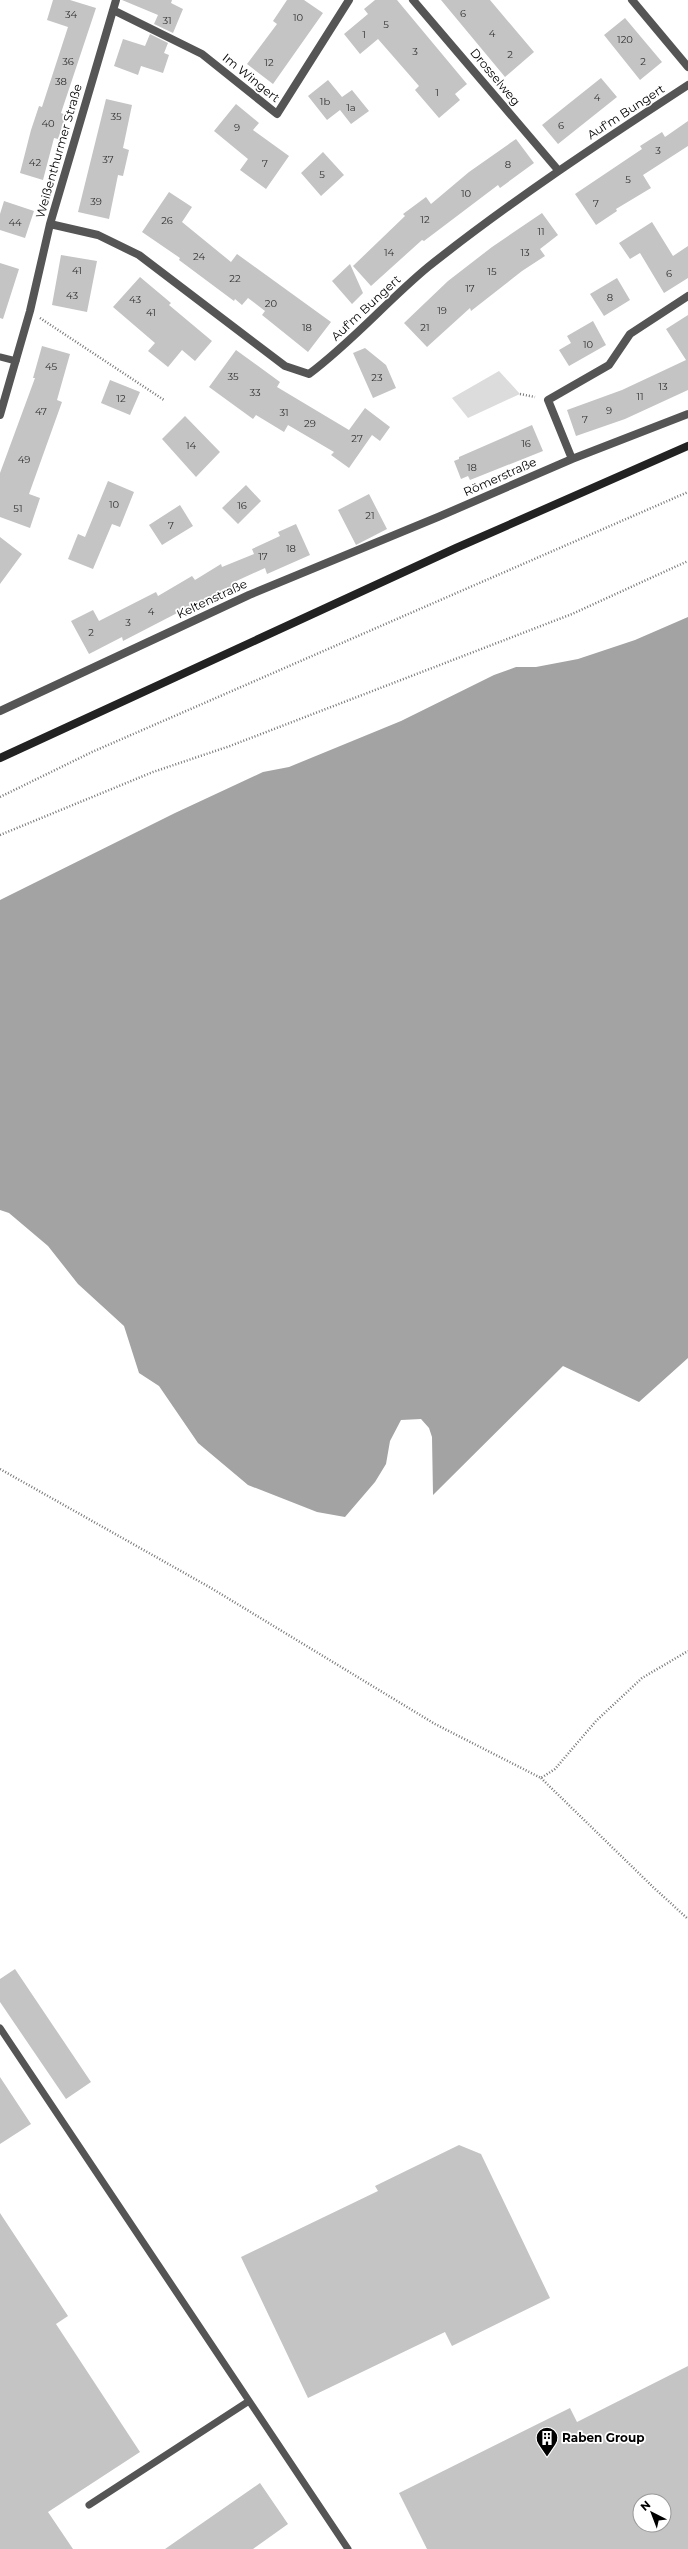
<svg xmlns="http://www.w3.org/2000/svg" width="688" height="2549" font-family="Montserrat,sans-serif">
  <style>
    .green { fill: #dcdcdc }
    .water { fill: #a3a3a3 }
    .building { fill: #c4c4c4; fill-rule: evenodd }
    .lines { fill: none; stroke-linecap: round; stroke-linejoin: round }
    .path { stroke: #777; stroke-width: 2.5; stroke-dasharray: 1 2; stroke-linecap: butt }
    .lane { stroke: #555; stroke-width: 7 }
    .street { stroke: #555; stroke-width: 8 }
    .secondary { stroke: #222; stroke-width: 8 }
    .labels { text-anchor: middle; stroke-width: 3.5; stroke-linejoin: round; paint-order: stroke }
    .number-label { font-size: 10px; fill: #313131 }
    .street-label { font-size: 12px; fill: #000; stroke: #fff }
    .poi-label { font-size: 12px; font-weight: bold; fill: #000; stroke: #fff; text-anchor: start }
  </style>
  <rect width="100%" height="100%" fill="#fff"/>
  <!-- green -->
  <path class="green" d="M499,371l21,23 -52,24 -16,-20z"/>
  <!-- water -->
  <path class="water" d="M688,617v741l-49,44 -76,-36 -130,129 -1,-58 -3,-9 -8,-9 -20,1 -11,21 -4,23 -11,18 -30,35 -28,-5 -69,-27 -50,-42 -39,-57 -20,-13 -15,-47 -46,-42 -30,-38 -39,-33 -9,-3v-310l175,-87 88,-41 26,-5 112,-46 93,-46 22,-8h20l42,-8 57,-19z"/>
  <!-- building -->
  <path class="building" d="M53,0h17l26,8 -35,105 5,2 -8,24 -4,-1 -11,42 -23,-7 11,-43 8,-24 3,1 26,-80 -21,-7z
    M122,0h50l-1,3 12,6 -10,24 -19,-9 4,-9z
    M287,0h17l19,13 -50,71 -26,-20 30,-40 -4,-3z
    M375,0h22l70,84 -12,10 5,6 -21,18 -24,-28 4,-4 -41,-47 -18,15 -16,-20 24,-20 -4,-5z
    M441,0h49l44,52 -29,25z
    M625,18l37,44 -22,18 -36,-45z
    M150,34l18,9 -4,10 5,2 -6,18 -22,-7 -3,9 -24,-9 9,-27 22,7z
    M601,78l16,19 -59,47 -16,-19z
    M328,80l14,17 10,-7 17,21 -18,13 -11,-14 -13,10 -19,-24z
    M106,99l26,6 -9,43 6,2 -6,26 -5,-1 -9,44 -31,-7z
    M236,104l23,19 -6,7 36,26 -23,33 -26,-19 8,-11 -34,-28z
    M688,121v25l-45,29 8,13 -35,21 1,2 -21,14 -21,-31 67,-45 -2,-3 22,-14 3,5z
    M516,139l18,24 -34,25 -2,-3 -74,56 -2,-1 -51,46 -18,-20 52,-50 -2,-2 23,-17 5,7 38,-32z
    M323,152l21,23 -23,21 -20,-23z
    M169,192l23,15 -10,15 49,40 6,-8 94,68 -23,30 -46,-37 3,-4 -17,-13 -6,7 -7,-6 -1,2 -55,-41 1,-2 -38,-26z
    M4,201l30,10 -9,27 -25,-8v-16z
    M542,213l16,22 -18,14 5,7 -23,15 -51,40 -1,-3 -43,39 -23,-24 44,-42 44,-34z
    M652,222l21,34 15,-10v32l-24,15 -24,-40 -10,6 -11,-16z
    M61,255l36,6 -10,51 -35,-7z
    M0,263l19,6 -16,50 -3,-1z
    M350,264l13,29 -11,11 -20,-23z
    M140,277l31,26 -2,2 43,36 -17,20 -13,-11 -14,17 -20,-16 7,-8 -42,-36z
    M617,278l13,22 -26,16 -14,-22z
    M688,315v75l-63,29 -49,17 -9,-26 55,-20 64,-30 -20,-31z
    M593,321l13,24 -37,21 -10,-16 12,-7 -4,-7z
    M42,346l28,8 -13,46 5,2 -33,92 11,4 -10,30 -30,-11v-44l35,-95h-2z
    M365,348l21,17 10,23 -23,10 -20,-45z
    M236,350l44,32 -3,5 72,43 16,-22 25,19 -10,14 -8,-6 -23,33 -18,-13 3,-3 -46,-27 -4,7 -28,-17 -3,4 -44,-32z
    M110,380l30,12 -10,23 -29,-12z
    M185,416l35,36 -24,25 -34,-38z
    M532,425l11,26 -73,29 -2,-4 -7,3 -7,-18 5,-2v-2z
    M108,481l26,11 -14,35 -8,-3 -19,45 -25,-10 10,-25 7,3z
    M246,485l15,16 -23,23 -16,-16z
    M369,494l18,35 -31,16 -18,-35z
    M180,505l13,21 -31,19 -13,-20z
    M296,524l14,31 -43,19 -2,-6 -33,15 3,6 -26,15 -3,-4 -21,12 -2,-2 -60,31 -1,-4 -33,17 -18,-33 22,-11 6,11 57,-29 2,4 34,-20 3,4 26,-16 1,3 32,-13 -2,-5 28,-13 -2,-4z
    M0,537l22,17 -22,30z
    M15,1969l76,113 -25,17 -66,-97v-23z
    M0,2077l31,47 -31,20z
    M459,2145l22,9 69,144 -98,48 -7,-14 -137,66 -67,-141 137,-66 -3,-5z
    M0,2213l68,103 -12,8 84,128 -92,60 25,37h-73z
    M688,2366v183h-261l-28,-56 171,-85 7,14zM640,2501h24v24h-24z
    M260,2483l28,41 -35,25h-88z"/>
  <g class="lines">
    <!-- path -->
    <path class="path" d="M40,318l124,82
      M520,394l15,3
      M0,797l92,-45 596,-260
      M0,835l153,-63 77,-26 342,-132 116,-53
      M0,1469l211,119 224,136 106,54 14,-9 41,-48 46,-43 46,-27
      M541,1778l112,109 35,32"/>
    <!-- lane -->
    <path class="lane" d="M0,357l16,4
      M0,2028l348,521
      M89,2505l160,-104"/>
    <!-- street -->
    <path class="street" d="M413,0l145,170
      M632,0l56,67
      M113,10l89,44 75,60 72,-114
      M50,224l48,11 41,20 146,111 24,8c43,-32 78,-73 119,-107 83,-66 171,-124 260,-182
      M0,415l30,-104 20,-87 66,-224
      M572,459l-24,-59 61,-35 21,-31 58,-38
      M0,711l249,-116 189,-78 134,-58 116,-45"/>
    <!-- secondary -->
    <path class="secondary" d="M0,758l456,-210 232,-102"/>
  </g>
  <!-- icons -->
  <defs>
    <g id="building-pin" transform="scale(1.15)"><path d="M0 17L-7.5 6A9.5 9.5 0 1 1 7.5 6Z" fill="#000" stroke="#fff"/><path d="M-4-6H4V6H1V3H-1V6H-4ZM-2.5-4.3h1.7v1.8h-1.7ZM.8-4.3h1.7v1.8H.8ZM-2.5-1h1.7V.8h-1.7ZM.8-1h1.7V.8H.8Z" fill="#fff"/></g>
  </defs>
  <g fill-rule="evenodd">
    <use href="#building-pin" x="547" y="2438"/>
  </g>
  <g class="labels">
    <!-- number labels -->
    <g class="number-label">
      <text x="463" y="17">6</text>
      <text x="71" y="18">34</text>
      <text x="298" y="21">10</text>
      <text x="167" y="24">31</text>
      <text x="386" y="28">5</text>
      <text x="492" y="37">4</text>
      <text x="364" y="38">1</text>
      <text x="625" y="43">120</text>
      <text x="415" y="55">3</text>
      <text x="510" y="58">2</text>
      <text x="68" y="65">36</text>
      <text x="643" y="65">2</text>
      <text x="269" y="66">12</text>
      <text x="61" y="85">38</text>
      <text x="437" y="96">1</text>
      <text x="597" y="101">4</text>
      <text x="325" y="105">1b</text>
      <text x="351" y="111">1a</text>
      <text x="116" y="120">35</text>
      <text x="48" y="127">40</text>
      <text x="561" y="129">6</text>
      <text x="237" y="131">9</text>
      <text x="658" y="154">3</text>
      <text x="108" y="163">37</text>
      <text x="35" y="166">42</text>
      <text x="265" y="167">7</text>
      <text x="508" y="168">8</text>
      <text x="322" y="178">5</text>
      <text x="628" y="183">5</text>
      <text x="466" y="197">10</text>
      <text x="96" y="205">39</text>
      <text x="596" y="207">7</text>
      <text x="425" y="223">12</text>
      <text x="167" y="224">26</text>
      <text x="15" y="226">44</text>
      <text x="541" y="235">11</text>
      <text x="389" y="256">14</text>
      <text x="525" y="256">13</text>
      <text x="199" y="260">24</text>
      <text x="77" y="274">41</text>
      <text x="492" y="275">15</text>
      <text x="669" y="277">6</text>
      <text x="235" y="282">22</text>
      <text x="470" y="292">17</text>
      <text x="72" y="299">43</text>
      <text x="610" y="301">8</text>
      <text x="135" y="303">43</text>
      <text x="271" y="307">20</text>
      <text x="442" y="314">19</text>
      <text x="151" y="316">41</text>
      <text x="307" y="331">18</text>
      <text x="425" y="331">21</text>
      <text x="588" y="348">10</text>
      <text x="51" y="370">45</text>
      <text x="233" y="380">35</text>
      <text x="377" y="381">23</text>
      <text x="663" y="390">13</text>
      <text x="255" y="396">33</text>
      <text x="640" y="400">11</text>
      <text x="121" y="402">12</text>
      <text x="609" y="414">9</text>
      <text x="41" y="415">47</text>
      <text x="284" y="416">31</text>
      <text x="585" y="423">7</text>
      <text x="310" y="427">29</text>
      <text x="357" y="442">27</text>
      <text x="526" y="447">16</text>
      <text x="191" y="449">14</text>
      <text x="24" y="463">49</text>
      <text x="472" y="471">18</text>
      <text x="114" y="508">10</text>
      <text x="242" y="509">16</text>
      <text x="18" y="512">51</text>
      <text x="370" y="519">21</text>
      <text x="171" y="529">7</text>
      <text x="291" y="552">18</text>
      <text x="263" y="560">17</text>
      <text x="151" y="615">4</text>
      <text x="128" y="626">3</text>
      <text x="91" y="636">2</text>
    </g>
    <!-- street labels -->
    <g class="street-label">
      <text transform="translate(495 77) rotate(50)" y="4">Drosselweg</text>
      <text transform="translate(251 78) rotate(39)" y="4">Im Wingert</text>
      <text transform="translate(626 112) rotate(-33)" y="4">Auf'm Bungert</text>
      <text transform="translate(59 151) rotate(-74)" y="4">Weißenthurmer Straße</text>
      <text transform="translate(366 308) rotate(-43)" y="4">Auf'm Bungert</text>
      <text transform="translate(500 477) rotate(-24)" y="4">Römerstraße</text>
      <text transform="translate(212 599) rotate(-25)" y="4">Keltenstraße</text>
    </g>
    <!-- poi labels -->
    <g class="poi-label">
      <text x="562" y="2442">Raben Group</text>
    </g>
  </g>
  <!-- north arrow -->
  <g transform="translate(652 2513) rotate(318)"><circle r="19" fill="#ffffff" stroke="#999999"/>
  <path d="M0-3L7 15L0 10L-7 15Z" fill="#000000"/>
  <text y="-6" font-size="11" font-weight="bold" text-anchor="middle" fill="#000000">N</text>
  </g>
</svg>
